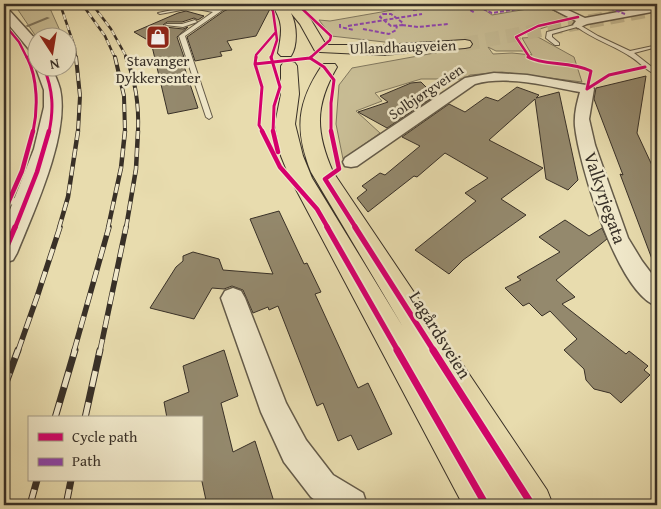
<svg xmlns="http://www.w3.org/2000/svg" width="661" height="509" font-family="'Gentium Book Plus',serif">
  <style>
    .green { fill: #cabf97; stroke: #81785f }
    .lines { fill: none; stroke-linecap: round; stroke-linejoin: round }
    .stream { fill: #7e745c; fill-rule: evenodd }
    .building { fill: #94896d; stroke: #383027 }
    .primary-tunnel { stroke: #c5ba93; stroke-width: 14; stroke-dasharray: 14 7; stroke-linecap: butt }
    .service-casing { stroke: #645b49; stroke-width: 2 }
    .minor-casing { stroke: #645b49; stroke-width: 3 }
    .tertiary-casing { stroke: #645b49; stroke-width: 3 }
    .primary-casing { stroke: #383027; stroke-width: 2 }
    .service { fill: #f0e8ca; fill-rule: evenodd }
    .minor { fill: #f0e8ca; fill-rule: evenodd }
    .tertiary { fill: #f0e8ca; fill-rule: evenodd }
    .primary { fill: #e8dcae; fill-rule: evenodd }
    .rail-far4-casing { stroke: #383027; stroke-width: 2.5 }
    .rail-far3-casing { stroke: #383027; stroke-width: 4 }
    .rail-far2-casing { stroke: #383027; stroke-width: 4.5 }
    .rail-far1-casing { stroke: #383027; stroke-width: 5.5 }
    .rail-casing { stroke: #383027; stroke-width: 7 }
    .rail-far4 { stroke: #f0e8ca; stroke-width: 2; stroke-dasharray: 5.5; stroke-linecap: butt }
    .rail-far3 { stroke: #f0e8ca; stroke-width: 2.5; stroke-dasharray: 8; stroke-linecap: butt }
    .rail-far2 { stroke: #f0e8ca; stroke-width: 3; stroke-dasharray: 9; stroke-linecap: butt }
    .rail-far1 { stroke: #f0e8ca; stroke-width: 4; stroke-dasharray: 12; stroke-linecap: butt }
    .rail { stroke: #f0e8ca; stroke-width: 5; stroke-dasharray: 16; stroke-linecap: butt }
    .quiet { stroke: #8e44ad; stroke-width: 2; stroke-dasharray: 4 2; stroke-linecap: butt }
    .cycleway-far4-casing { stroke: #f0e8ca; stroke-width: 4 }
    .cycleway-far3-casing { stroke: #f0e8ca; stroke-width: 5 }
    .cycleway-far2-casing { stroke: #f0e8ca; stroke-width: 7 }
    .cycleway-far1-casing { stroke: #f0e8ca; stroke-width: 9 }
    .cycleway-casing { stroke: #f0e8ca; stroke-width: 10 }
    .cycleway-far4 { stroke: #d6006c; stroke-width: 2.5 }
    .cycleway-far3 { stroke: #d6006c; stroke-width: 3 }
    .cycleway-far2 { stroke: #d6006c; stroke-width: 4.5 }
    .cycleway-far1 { stroke: #d6006c; stroke-width: 5.5 }
    .cycleway { stroke: #d6006c; stroke-width: 7 }
    .labels { text-anchor: middle; stroke-width: 5; stroke-linejoin: round; paint-order: stroke }
    .far-street-label { font-size: 15px; fill: #383027; stroke: #f0e8ca }
    .far-poi-label { font-size: 15px; fill: #383027; stroke: #f0e8ca }
    .street-label { font-size: 18px; fill: #383027; stroke: #f0e8ca }
  </style>
  <rect width="100%" height="100%" fill="#e8dcae"/>
  <filter id="stains"><feTurbulence type="fractalNoise" baseFrequency=".004" numOctaves="4"/><feColorMatrix values="0 0 0 0 .2 0 0 0 0 .09 0 0 0 0 .02 0 0 0 .5 -.17"/></filter>
  <radialGradient id="worn" r=".72"><stop offset=".6" stop-color="#630" stop-opacity="0"/><stop offset="1" stop-color="#630" stop-opacity=".3"/></radialGradient>
  <!-- green -->
  <path class="green" d="M14,4h34l13,29 -24,5z
    M427,4h49l16,11 53,-9 25,13 -54,18 8,14h-28l-8,-4 5,7 19,-1 20,2 -10,-17 16,-1 36,20 8,25 -80,-10 -32,3 -6,4h-43l-46,14 7,8 -26,10 24,22 -37,26 -7,-35 3,-39 13,-17 121,-22 -10,-6 -61,4 -71,-8 -12,-16 11,1z"/>
  <g class="lines">
    <!-- stream -->
    <path class="stream" d="M47,17l3,1 -22,9 -3,-1z"/>
  </g>
  <!-- building -->
  <path class="building" d="M240,4h29l2,3 -15,29 -29,5 5,9 -12,2 2,4 -27,5 -8,-24 37,-26z
    M186,11l18,5 -6,4 -4,-2 -12,4h-15l-4,3 2,2 18,2 5,-2 -11,10 9,26h-3l15,45 -30,6 -17,-72 -17,-10 44,-19z
    M646,76l-9,57 20,43v90l-2,1 -35,-93 3,1 -29,-76 2,-11z
    M421,82l14,14 -48,32 -29,-16 30,-10 -8,-6 31,-13z
    M517,87l22,8 -3,3 23,-6 19,88 -10,10 -22,-11 -11,-80 -46,41 54,28 -42,31 25,16 -63,45 -14,14 -34,-24 61,-49 -11,-8 23,-15 -43,-25 -28,24 -3,-1 -46,36 -11,-14 10,-8 -5,-4 18,-13 5,2 35,-29 -18,-9 47,-33 16,8 21,-15 12,4z
    M279,211l25,53 3,-1 14,29 -6,2 43,94 10,-5 24,51 -34,16 -7,-15 -13,6 -15,-38 -6,3 -39,-100 -9,4 -1,-3 -15,6 -10,-23 -11,-4 -8,3 -12,-1 -18,31 -44,-11 26,-41 7,-6v-5l10,-4 26,7 4,11 50,4 -23,-55z
    M565,220l24,16 13,-8 5,11 -51,41 19,17 -13,7 64,50 3,-3 19,15 -4,4 6,5 -29,28 -11,-10 -16,-4 -8,-9 -2,-11 -20,-19 13,-11 -27,-28 -8,5 -13,-13 -6,3 -18,-18 16,-8 -4,-3 43,-25 -21,-15z
    M224,350l14,46 -17,7 12,49 22,-11 20,64h-68l-6,-28v-59h-34l-3,-16 25,-10 -6,-26z"/>
  <g class="lines">
    <!-- primary-tunnel -->
    <path class="primary-tunnel" d="M465,44l192,-35"/>
    <!-- service casing -->
    <g class="service-casing">
      <path id="service" d="M218,4h5l2,2 -1,3 -39,27 27,81 -3,2 -3,-2 -27,-81 34,-24 -21,-4 -32,6 -2,-1 34,-7 24,4 5,-4z
        M195,20l2,2 -14,5 -18,-2 2,-1h15z
        M578,24l20,12 32,15 23,-5v2l-19,5 23,18v4c-11,-4 -18,-14 -29,-20 -16,-10 -35,-16 -51,-28l-25,7v3l7,6v2h-4l-9,-7 1,-6z
        M26,196l3,1 1,2 -1,2 -25,5v-6z"/>
    </g>
    <!-- minor casing -->
    <g class="minor-casing">
      <path id="minor" d="M543,4h12l30,14 72,-13v6l-70,13 -9,4 -5,-3 3,-4z
        M494,73l33,2 65,11 2,3 -5,30 6,26 33,93 14,23 15,20v25c-39,-12 -78,-141 -82,-180 -1,-12 2,-23 5,-34 -33,-6 -72,-17 -105,-8l-118,82 -6,1 -6,-1 -2,-4 2,-4 120,-80z
        M233,288l8,3 4,7 41,105 20,37 27,35 30,18 4,12h-45l-11,-8 -27,-35 -23,-50 -40,-114 4,-7z"/>
    </g>
    <!-- tertiary casing -->
    <g class="tertiary-casing">
      <path id="tertiary" d="M4,8l4,1 30,33v13l-5,-1 -29,-35z
        M38,66l13,2c4,6 7,14 9,21 10,45 -26,122 -43,164l-4,7 -9,3v-38l30,-76 10,-42v-17l-8,-22z"/>
    </g>
    <!-- primary casing -->
    <g class="primary-casing">
      <path id="primary" d="M271,4h25l15,16 15,25h57l82,-5 5,1 2,3 -2,3 -5,1 -82,7 -63,-3 -5,-1 -15,-27 -9,-11c6,12 7,32 0,43h-10l-3,-3c4,-22 6,-31 -7,-49z
        M289,61l6,2 2,3 2,28 -4,30 8,32 9,22 91,149 -92,-155c-17,-43 -14,-70 12,-108h12l2,3c-22,38 -22,64 -4,105l214,318 6,15h-45l-2,-4 1,4h-44l-173,-327 -9,-22 -6,-32 6,-30v-28l2,-3z"/>
    </g>
    <!-- service -->
    <use href="#service" class="service"/>
    <!-- minor -->
    <use href="#minor" class="minor"/>
    <!-- tertiary -->
    <use href="#tertiary" class="tertiary"/>
    <!-- primary -->
    <use href="#primary" class="primary"/>
    <!-- rail-far4 casing -->
    <g class="rail-far4-casing">
      <path id="rail-far4" d="M60,4l15,44 1,10
        M82,4l23,32 10,22
        M92,4l19,25 16,29"/>
    </g>
    <!-- rail-far3 casing -->
    <g class="rail-far3-casing">
      <path id="rail-far3" d="M76,57l4,39 -2,36
        M115,57l9,39 1,36
        M126,57c10,24 13,50 12,75"/>
    </g>
    <!-- rail-far2 casing -->
    <g class="rail-far2-casing">
      <path id="rail-far2" d="M59,228l9,-31 10,-66
        M108,228l13,-60 4,-37
        M126,228l10,-59 2,-38"/>
    </g>
    <!-- rail-far1 casing -->
    <g class="rail-far1-casing">
      <path id="rail-far1" d="M18,351l19,-54 23,-70
        M74,351l35,-124
        M100,351l26,-124"/>
    </g>
    <!-- rail casing -->
    <g class="rail-casing">
      <path id="rail" d="M4,388l14,-38
        M55,418l20,-68
        M85,418l15,-68
        M30,505l7,-25
        M66,505l5,-25"/>
    </g>
    <!-- rail-far4 -->
    <use href="#rail-far4" class="rail-far4"/>
    <!-- rail-far3 -->
    <use href="#rail-far3" class="rail-far3"/>
    <!-- rail-far2 -->
    <use href="#rail-far2" class="rail-far2"/>
    <!-- rail-far1 -->
    <use href="#rail-far1" class="rail-far1"/>
    <!-- rail -->
    <use href="#rail" class="rail"/>
    <!-- quiet -->
    <path class="quiet" d="M460,4l15,9
      M472,4l20,9 45,-7 22,3
      M599,4l26,10
      M413,10l40,-6
      M383,14h8l12,9 -1,2 -11,1 -11,-9z
      M340,24v3l14,3
      M402,25l16,2 30,-3
      M348,26l74,-12
      M363,29l26,5 7,-4 1,-4"/>
    <!-- cycleway-far4 casing -->
    <g class="cycleway-far4-casing">
      <path id="cycleway-far4" d="M268,4l5,7 4,29 -6,18
        M297,4l34,32 -1,4 -20,18
        M4,24l15,18 8,16
        M256,58v-3l19,-22
        M530,58l-14,-21 22,-11 40,-9"/>
    </g>
    <!-- cycleway-far3 casing -->
    <g class="cycleway-far3-casing">
      <path id="cycleway-far3" d="M27,57c11,22 11,52 6,75
        M256,57l-1,7 55,-6
        M271,57l9,30 -6,19 -1,26
        M311,57l-1,1 14,9 10,13 -3,23v29
        M528,57c16,9 42,4 63,14l-4,18
        M255,64l7,23 -3,38 4,7
        M44,68c9,22 10,41 5,64
        M587,89l22,-14 36,-8"/>
    </g>
    <!-- cycleway-far2 casing -->
    <g class="cycleway-far2-casing">
      <path id="cycleway-far2" d="M262,131l18,36 37,42 11,19
        M273,131l5,21
        M331,131l8,38 -14,10 31,49
        M4,212l18,-41 11,-40
        M15,228l22,-56 12,-41"/>
    </g>
    <!-- cycleway-far1 casing -->
    <g class="cycleway-far1-casing">
      <path id="cycleway-far1" d="M327,227l71,124
        M355,227l79,124
        M4,253l11,-26"/>
    </g>
    <!-- cycleway casing -->
    <g class="cycleway-casing">
      <path id="cycleway" d="M397,350l89,155
        M433,350l99,155"/>
    </g>
    <!-- cycleway-far4 -->
    <use href="#cycleway-far4" class="cycleway-far4"/>
    <!-- cycleway-far3 -->
    <use href="#cycleway-far3" class="cycleway-far3"/>
    <!-- cycleway-far2 -->
    <use href="#cycleway-far2" class="cycleway-far2"/>
    <!-- cycleway-far1 -->
    <use href="#cycleway-far1" class="cycleway-far1"/>
    <!-- cycleway -->
    <use href="#cycleway" class="cycleway"/>
  </g>
  <!-- icons -->
  <defs>
    <g id="shop-square" transform="scale(1.25)"><rect x="-9" y="-9" width="18" height="18" rx="4" fill="#8f2418" stroke="#f0e8ca"/><path d="M-5-2.5h2.3a2.7 3.5 0 0 1 5.4 0H5L5.5 6h-11ZM-1.5-2.5h3a1.5 2.3 0 0 0-3 0Z" fill="#fff"/></g>
  </defs>
  <g fill-rule="evenodd">
    <use href="#shop-square" x="158" y="37"/>
  </g>
  <g class="labels">
    <!-- far-street labels -->
    <g class="far-street-label">
      <text transform="translate(403 47) rotate(-2)" y="5">Ullandhaugveien</text>
      <text transform="translate(426 92) rotate(-34)" y="5">Solbjørgveien</text>
    </g>
    <!-- far-poi labels -->
    <g class="far-poi-label">
      <text x="158" y="66">Stavanger<tspan x="158" dy="17">Dykkersenter</tspan></text>
    </g>
    <!-- street labels -->
    <g class="street-label">
      <text transform="translate(605 198) rotate(71)" y="6">Valkyrjegata</text>
      <text transform="translate(440 335) rotate(58)" y="6">Lagårdsveien</text>
    </g>
  </g>
  <!-- margin -->
  <rect width="661" height="509" fill="none" stroke="#e8dcae" stroke-width="20"/>
  <rect x="5" y="5" width="651" height="499" fill="none" stroke="#383027" stroke-width="2.5"/>
  <rect x="10" y="10" width="641" height="489" fill="none" stroke="#383027"/>
  <!-- legend -->
  <rect x="28" y="416" width="175" height="65" fill="#f0e8ca" stroke="#a69e89"/>
  <rect x="38" y="433" width="25" height="8" fill="#d6006c" stroke="#a69e89"/>
  <text x="72" y="442" font-size="15" fill="#383027">Cycle path</text>
  <rect x="38" y="458" width="25" height="8" fill="#8e44ad" stroke="#a69e89"/>
  <text x="72" y="466" font-size="15" fill="#383027">Path</text>
  <!-- north arrow -->
  <g transform="translate(52 52) rotate(168)"><circle r="24" fill="#f0e8ca" stroke="#a69e89"/>
  <path d="M0-4L9 19L0 12L-9 19Z" fill="#8f2418"/>
  <text y="-8" font-size="14" font-weight="bold" text-anchor="middle" fill="#383027">N</text>
  </g>
  <rect width="100%" height="100%" filter="url(#stains)"/>
  <rect width="100%" height="100%" fill="url(#worn)"/>
</svg>
